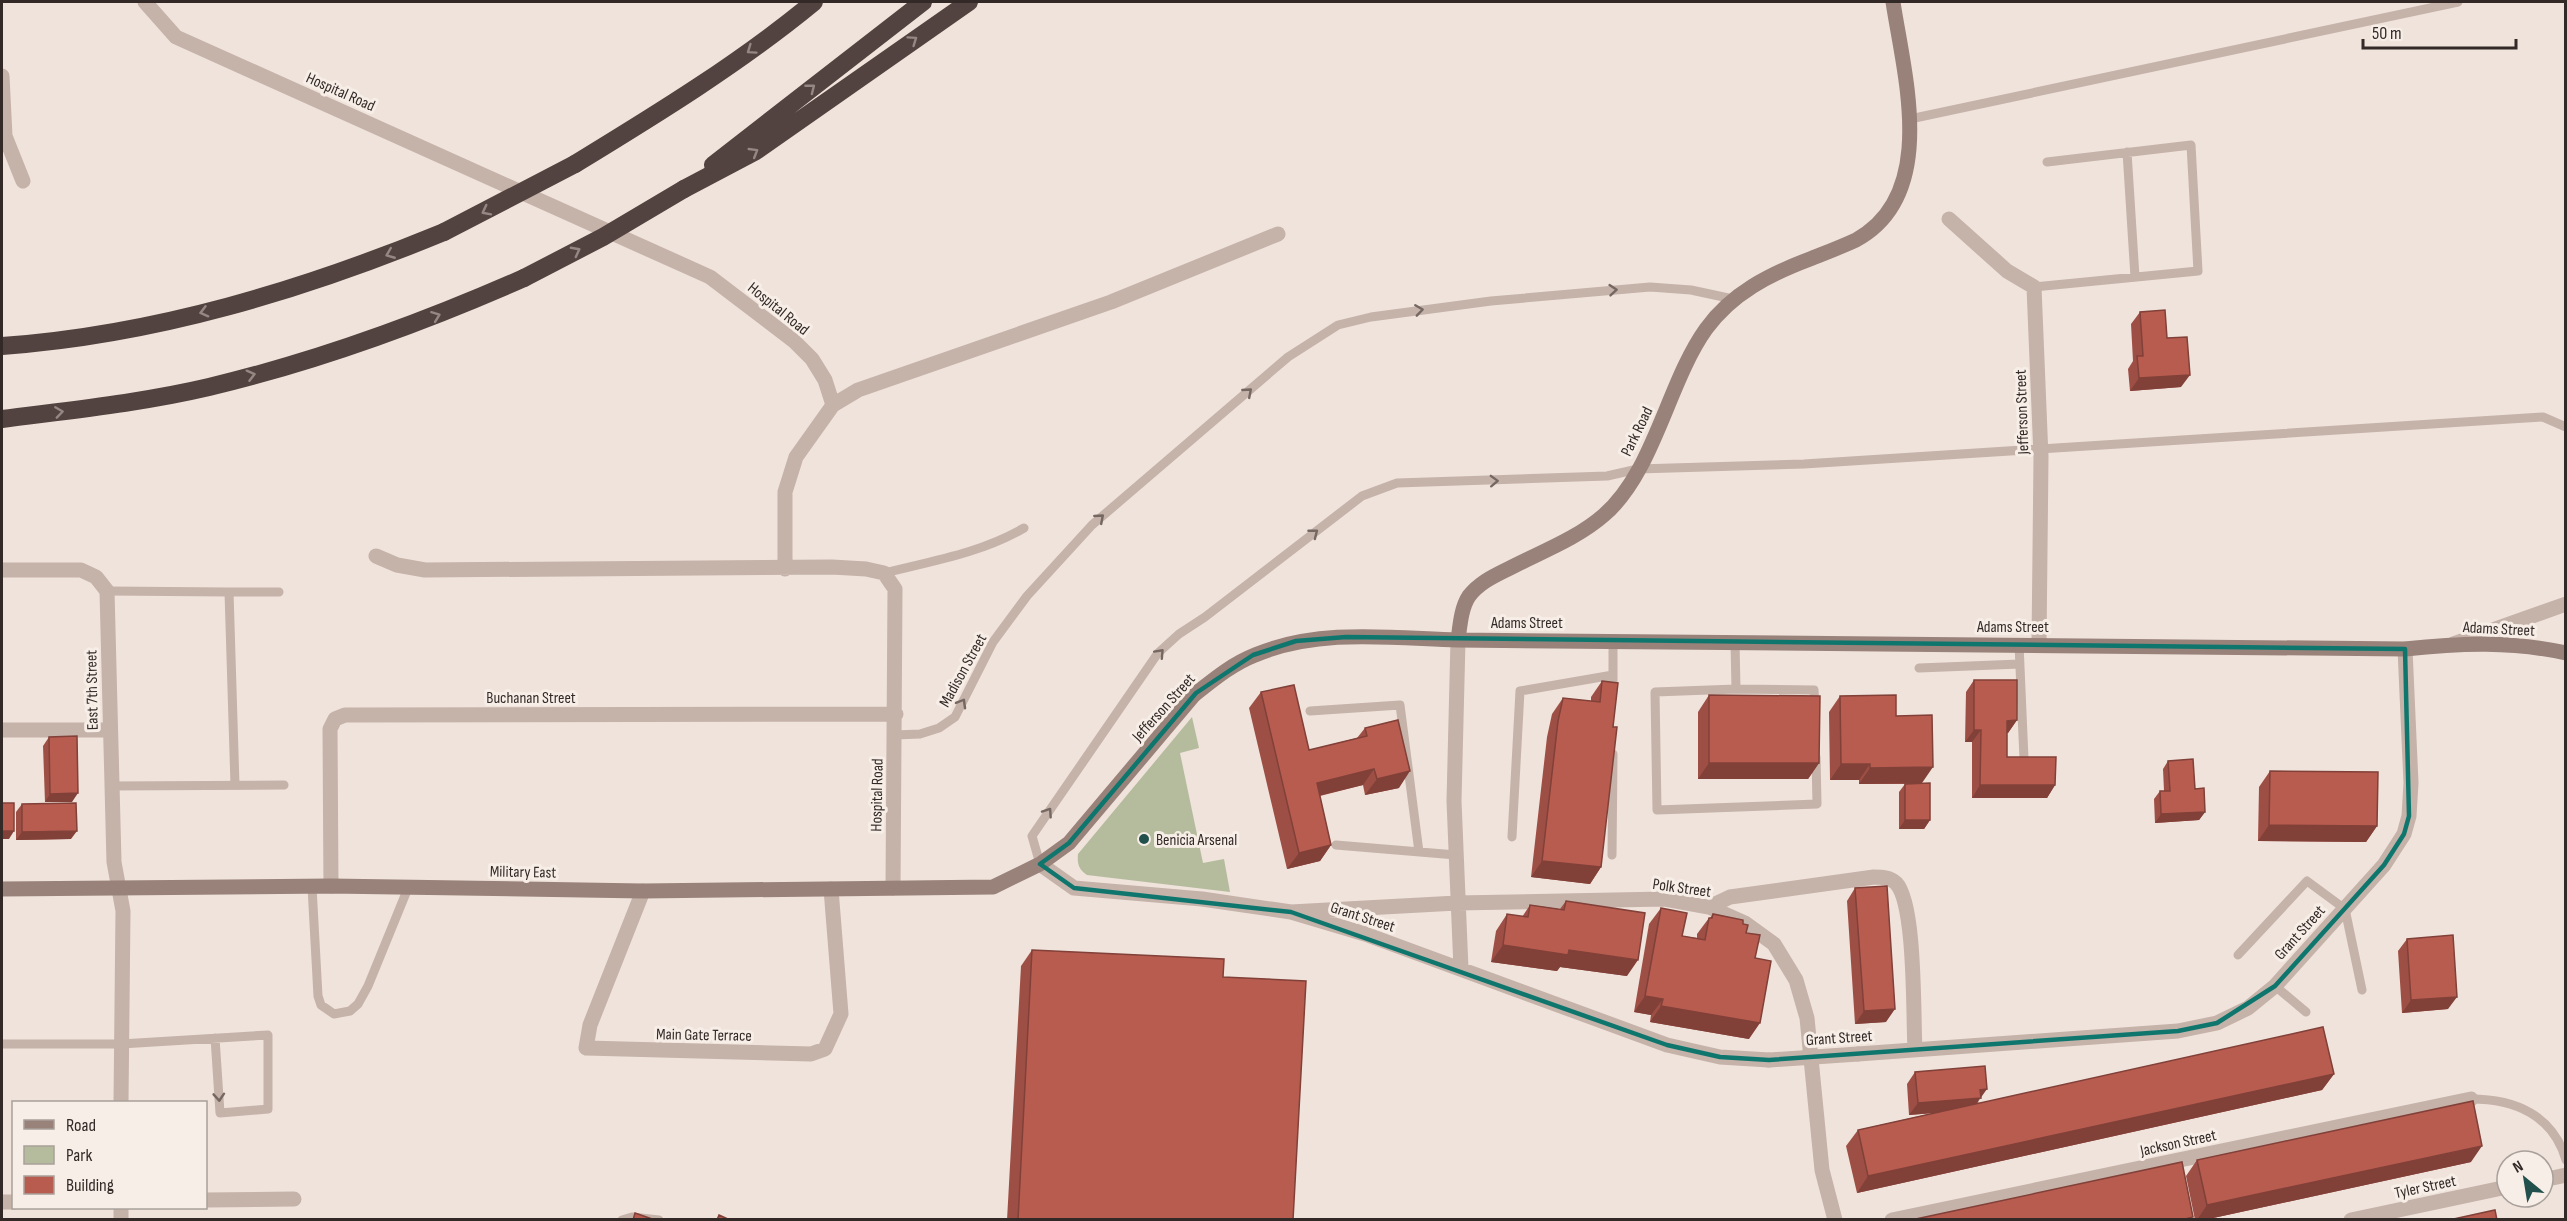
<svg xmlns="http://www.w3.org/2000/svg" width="2567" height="1221" font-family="'Sofia Sans Condensed',sans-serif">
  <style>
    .green { fill: #b5bc9d }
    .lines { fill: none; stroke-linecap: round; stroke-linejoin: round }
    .lane { stroke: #c5b2a9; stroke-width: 9 }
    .street { stroke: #c5b2a9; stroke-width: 15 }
    .secondary { stroke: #99827a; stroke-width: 15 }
    .highway { stroke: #534340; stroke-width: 18 }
    .street-bridge { stroke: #c5b2a9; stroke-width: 15 }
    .highway-bridge { stroke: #534340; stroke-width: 18 }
    .wall { fill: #9e4f45 }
    .shaded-wall { fill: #814038 }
    .building { fill: #b85c50; stroke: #814038; stroke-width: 1.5 }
    .oneway { stroke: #958783 }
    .oneway2 { stroke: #756762 }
    .marked { fill: none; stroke: #0f766e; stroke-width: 4.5; stroke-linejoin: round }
    .poi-dot { fill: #22504d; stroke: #f7eee7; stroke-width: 2 }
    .labels { text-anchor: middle; stroke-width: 6; stroke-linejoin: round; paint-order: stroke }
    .street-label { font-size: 16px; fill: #332a28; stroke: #f7eee7 }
    .poi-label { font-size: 16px; fill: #332a28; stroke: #f7eee7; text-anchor: start }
  </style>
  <rect width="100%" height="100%" fill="#efe3db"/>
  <!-- green -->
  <path class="green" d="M1192,717l7,31 -19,5 23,110 21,-4 6,33 -143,-17c-8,-5 -10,-11 -9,-21z"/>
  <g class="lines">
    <!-- lane -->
    <path class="lane" d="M1910,119l548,-117
      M2127,152l8,125
      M2034,287l164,-16 -7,-126 -144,17
      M884,573c48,-12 97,-20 140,-45
      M107,591l122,1 6,193
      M229,592h50
      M1735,642l1,47 -81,3 2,118 160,-6 -1,-47
      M2019,644l5,115
      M1919,668l101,-4
      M1613,681v-40
      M1736,689l78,1 1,17
      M1310,711l90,-6 19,147
      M895,735l25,-1 19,-6 16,-11 38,-75 34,-46 65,-71 196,-168 50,-32 33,-8 120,-16 159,-14 41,3 42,9
      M110,786l174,-1
      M1512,837l8,-146 93,-16
      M1336,845l120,10
      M1612,855l1,-101
      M1040,864l-8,-28 126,-183 21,-19 26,-17 157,-121 35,-13 210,-7 31,-7 166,-5 739,-47 23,10
      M312,887l6,109 3,9 13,9 16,-3 8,-7 10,-18 40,-98
      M2238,955l69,-74 38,28 17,81
      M2275,986l31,26
      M2,1044h119l147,-9v74l-48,4 -5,-75
      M2471,1099c44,0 82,16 95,61
      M622,1220l10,-3 27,3"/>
    <!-- street -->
    <path class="street" d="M145,2l31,35 534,240 84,64 18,18 13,21 8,25
      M2,76l3,60 18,45
      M1949,219l58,52 27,16 7,170 -2,187
      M376,556l21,9 28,5 407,-3 34,2 18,4 11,16 -2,299
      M785,569v-77l11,-35 37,-52 25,-15 253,-88 167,-68
      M2,570h79l15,7 11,14 7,271 9,49 -2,191
      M1458,640l-4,161 7,168
      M2453,644l113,-40
      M2,730h108
      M1040,864l34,24 128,11 89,13 74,22 302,111 53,12 49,3
      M331,886l-1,-157 5,-10 10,-4 551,-1
      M643,891l-53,134 -4,23 225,6 14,-5 16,-35 -10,-125
      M1709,907l21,-10 144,-20c7,0 16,0 22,6 20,21 17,134 19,166
      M1291,912l166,-9 208,-4 44,8 36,16 29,21 22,36 11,38 15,152 13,50
      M1858,1054l320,-23 39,-8 31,-15 27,-22 109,-121 20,-31 5,-18 2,-33 -6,-134
      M2543,1180l23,-5
      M206,1200l88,-1
      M2,1202h12
      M121,1208v12
      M1892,1220l579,-121
      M2351,1220l156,-33"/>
    <!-- secondary -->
    <path class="secondary" d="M1458,640c2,-14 3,-32 11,-44 11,-14 25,-20 41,-28 31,-16 68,-30 94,-53 50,-43 64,-133 102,-186 26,-36 64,-55 104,-70 15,-6 31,-12 46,-19 83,-45 48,-165 37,-238
      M2,889l329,-3 312,5 350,-4 47,-23 29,-21 125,-148c19,-15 38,-31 61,-40 64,-27 136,-17 203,-15l947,9c55,-6 107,-8 161,4"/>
    <!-- highway -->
    <path class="highway" d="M575,164c82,-50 165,-101 239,-162
      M713,165l210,-163
      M684,189l72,-38 213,-149
      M2,346c153,-11 301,-56 442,-114
      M2,419c69,-9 139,-16 207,-32 109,-26 213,-64 315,-109"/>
    <!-- street-bridge -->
    <path class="street-bridge" d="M1769,1060l89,-6"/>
    <!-- highway-bridge -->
    <path class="highway-bridge" d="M444,232l131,-68
      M524,278l79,-41 81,-48"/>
  </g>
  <!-- wall -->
  <path class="wall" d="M2140,312l27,26 14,49 -51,4 -2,-22 5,-8 -2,-37z
    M1974,680l43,40 -9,13h-1v24l48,28 -8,13h-75v-56h-7l1,-50z
    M1602,681l11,46 -12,140 -11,17 -59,-7 16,-140 5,-23 11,-16 28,3v-4z
    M1261,692l48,58 48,-12 8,-10 34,60 -34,7 -2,-10 -43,11 11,49 -11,16 -33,8 -38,-161z
    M1709,695l110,68 -11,16h-110v-67z
    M1840,696l56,20 26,67 8,37 -6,9h-25v-37l6,-8h-46v-4h-29l-1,-68z
    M49,737l23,65h-27l-2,-56z
    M2168,761l27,28 10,23 -6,8 -44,3 -1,-24 6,-8h4l-1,-22z
    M2270,771l107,55 -11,16 -108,-1 1,-54z
    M22,804l49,35 -55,1v-28z
    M1855,888l31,134 -31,2 -8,-123z
    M1566,901l61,75 -67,-9 -3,4 -66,-9 5,-31 11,-17 15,3 8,-12 30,4z
    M1661,908l21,28 15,2v-4l12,-16h1l3,-4 30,10 12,34 -6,81 -99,-17 1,-7 -17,-3 15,-88z
    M2407,939l41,70 -46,4 -4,-62z
    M1032,950l191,27 70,243h-286l14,-254z
    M1915,1072l64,30 -2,1 357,-29 -12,16 -465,103 -11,-47 12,-16 75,-17 -24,2 -2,-31z
    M2197,1160l274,2 -267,58h-9l-9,-44z"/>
  <!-- shaded-wall -->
  <path class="shaded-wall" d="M2190,375l-9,12 -51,4 9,-13z
    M2017,720l-9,13h-10l9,-12z
    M1974,730h7l-9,12h-7z
    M1709,763h110l-11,16h-110z
    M1841,764h29l-11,16h-29z
    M1933,767l-11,16 -63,1 11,-16z
    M1374,769l-11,16 -58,14 12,-16z
    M1410,771l-11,17 -34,7 12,-16z
    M1980,785h75l-8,13h-75z
    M78,793l-6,9h-27l5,-8z
    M2205,812l-6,8 -44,3 6,-9z
    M1905,820h25l-6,9h-25z
    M2269,825l108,1 -11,16 -108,-1z
    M2,831h12l-5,8h-7z
    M77,831l-6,8 -55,1 6,-8z
    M1331,845l-11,16 -33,8 12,-16z
    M1542,861l59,6 -11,17 -59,-7z
    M1503,945l66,5 69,10 -11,16 -67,-9 -3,4 -66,-9z
    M1645,996l18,3 -12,16 -17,-3z
    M2457,997l-9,12 -46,4 9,-13z
    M1661,1006l99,17 -11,16 -99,-17z
    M1895,1009l-9,13 -31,2 9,-13z
    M2334,1074l-12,16 -465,103 11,-17z
    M1987,1089l-15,21 -63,5 9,-12 62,-13z
    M2482,1146l-11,16 -267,58h-7l10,-15z"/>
  <!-- building -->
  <path class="building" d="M2165,310l2,28 20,-1 3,38 -51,3 -2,-22h6l-3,-44z
    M1974,680h43v40l-10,1v36h49l-1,28h-75l1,-55h-7z
    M1602,681l16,2 -5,44h4l-16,140 -59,-6 16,-140 5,-23 37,4z
    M1294,685l15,65 58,-14 -2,-8 33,-8 12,51 -33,8 -3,-10 -57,14 14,62 -32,8 -38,-161z
    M1709,695l111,1 -1,67h-110z
    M1896,695v21l36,-1 1,52 -63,1v-4h-29l-1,-68z
    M77,736l1,57 -28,1 -1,-57z
    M2193,759l2,30 9,-1 1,24 -44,2 -1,-23h10l-2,-30z
    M2270,771l108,1 -1,54 -108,-1z
    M1930,783v37h-25v-36z
    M2,803h12v28h-12z
    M76,803l1,28 -55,1v-28z
    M1887,886l8,123 -31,2 -9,-123z
    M1566,901l79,12 -7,47 -69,-10 -1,5 -65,-10 4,-31 21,3 2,-12 34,5z
    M1661,908l26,5 -5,23 23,4 4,-22h3l1,-4 30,6v4l5,1 -2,8 14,2 -5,23 16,3 -11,62 -99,-17 2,-7 -18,-3z
    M2453,935l4,62 -46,3 -4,-61z
    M1032,950l192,9 -1,18 83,4 -13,239h-275z
    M2323,1027l11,47 -466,102 -10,-46z
    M1985,1066l2,23 -7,1 1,8 -63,5 -3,-31z
    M2473,1101l9,45 -275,59 -10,-45z
    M2182,1162l11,55 -12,3h-270z
    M2495,1210l2,10h-48z
    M635,1213l20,7h-22z
    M719,1215l11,5h-13z"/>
  <!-- one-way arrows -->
  <defs><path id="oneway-chevron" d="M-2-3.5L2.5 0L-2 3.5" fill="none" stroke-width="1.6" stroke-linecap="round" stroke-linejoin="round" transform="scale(1.5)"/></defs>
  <g class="oneway">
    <use href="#oneway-chevron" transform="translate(913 40) rotate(-35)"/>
    <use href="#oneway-chevron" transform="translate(751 50) rotate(145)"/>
    <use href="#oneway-chevron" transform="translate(811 88) rotate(-38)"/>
    <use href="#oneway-chevron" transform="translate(754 152) rotate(-31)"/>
    <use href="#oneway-chevron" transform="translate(486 211) rotate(153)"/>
    <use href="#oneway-chevron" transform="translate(576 251) rotate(-28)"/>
    <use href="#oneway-chevron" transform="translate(390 254) rotate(158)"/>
    <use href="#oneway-chevron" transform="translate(204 312) rotate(165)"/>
    <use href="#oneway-chevron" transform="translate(436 316) rotate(-21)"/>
    <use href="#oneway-chevron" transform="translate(251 375) rotate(-15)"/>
    <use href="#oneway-chevron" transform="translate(59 412) rotate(-8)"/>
  </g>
  <g class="oneway2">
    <use href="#oneway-chevron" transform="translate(1613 290) rotate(-5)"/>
    <use href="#oneway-chevron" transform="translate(1419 310) rotate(-8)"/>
    <use href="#oneway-chevron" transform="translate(1248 392) rotate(-41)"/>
    <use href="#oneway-chevron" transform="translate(1494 481) rotate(-2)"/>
    <use href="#oneway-chevron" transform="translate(1100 518) rotate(-41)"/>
    <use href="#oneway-chevron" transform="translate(1314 533) rotate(-38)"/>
    <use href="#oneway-chevron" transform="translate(1160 653) rotate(-47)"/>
    <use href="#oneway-chevron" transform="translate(962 703) rotate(-60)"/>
    <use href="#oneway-chevron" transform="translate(1048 812) rotate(-56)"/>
    <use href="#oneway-chevron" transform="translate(219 1097) rotate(86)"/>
  </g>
  <!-- marked area -->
  <path class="marked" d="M1346,637l1059,12 4,167 -5,18 -20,31 -109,121 -58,37 -39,8 -409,29 -49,-3 -53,-12 -376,-133 -217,-24 -34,-24 29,-21 127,-150 57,-38 43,-14z"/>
  <!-- markers -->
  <circle class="poi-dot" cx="1144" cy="839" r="6"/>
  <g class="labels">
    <!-- street labels -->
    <g class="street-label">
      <text transform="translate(341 91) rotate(24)" y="6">Hospital Road</text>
      <text transform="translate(779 308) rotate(39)" y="6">Hospital Road</text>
      <text transform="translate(2021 412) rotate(-92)" y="6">Jefferson Street</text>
      <text transform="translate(1636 431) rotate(-64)" y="6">Park Road</text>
      <text x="1527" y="628">Adams Street</text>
      <text x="2013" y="632">Adams Street</text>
      <text transform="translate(2499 628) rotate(3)" y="6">Adams Street</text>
      <text transform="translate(962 670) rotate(-61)" y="6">Madison Street</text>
      <text transform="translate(91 690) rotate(-91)" y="6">East 7th Street</text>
      <text x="531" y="703">Buchanan Street</text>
      <text transform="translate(1163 707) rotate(-48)" y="6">Jefferson Street</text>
      <text transform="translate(876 795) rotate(-89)" y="6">Hospital Road</text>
      <text transform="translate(523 871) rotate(1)" y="6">Military East</text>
      <text transform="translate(1682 887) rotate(8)" y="6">Polk Street</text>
      <text transform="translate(1363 916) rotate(18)" y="6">Grant Street</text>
      <text transform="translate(2299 932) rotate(-48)" y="6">Grant Street</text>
      <text transform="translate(704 1034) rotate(1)" y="6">Main Gate Terrace</text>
      <text transform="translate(1839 1037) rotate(-4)" y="6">Grant Street</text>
      <text transform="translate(2178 1142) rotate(-12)" y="6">Jackson Street</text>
      <text transform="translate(2425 1186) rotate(-12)" y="6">Tyler Street</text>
    </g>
    <!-- poi labels -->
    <g class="poi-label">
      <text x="1156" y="845">Benicia Arsenal</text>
    </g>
  </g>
  <!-- border -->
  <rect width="2567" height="1221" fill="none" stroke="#332a28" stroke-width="6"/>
  <!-- legend -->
  <rect x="12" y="1101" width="195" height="108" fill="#f7eee7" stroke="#a9a09b" stroke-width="1.5"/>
  <rect x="24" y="1120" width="30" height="9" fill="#99827a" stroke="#a9a09b" stroke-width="1.5"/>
  <text x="66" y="1131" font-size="18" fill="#332a28">Road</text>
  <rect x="24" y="1146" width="30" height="18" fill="#b5bc9d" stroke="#a9a09b" stroke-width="1.5"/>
  <text x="66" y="1161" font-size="18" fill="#332a28">Park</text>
  <rect x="24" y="1176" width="30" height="18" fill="#b85c50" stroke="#a9a09b" stroke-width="1.5"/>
  <text x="66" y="1191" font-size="18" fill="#332a28">Building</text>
  <!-- north arrow -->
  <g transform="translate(2525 1179) rotate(330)"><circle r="28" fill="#f7eee7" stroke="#a9a09b" stroke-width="1.5"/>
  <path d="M0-4.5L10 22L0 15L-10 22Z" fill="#22504d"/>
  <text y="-9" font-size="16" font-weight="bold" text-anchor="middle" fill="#332a28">N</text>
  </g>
  <!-- scale -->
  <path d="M2363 39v9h153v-9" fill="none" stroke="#332a28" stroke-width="3"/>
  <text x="2372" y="39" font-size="18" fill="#332a28" stroke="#f7eee7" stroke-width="4.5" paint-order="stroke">50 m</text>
</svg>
